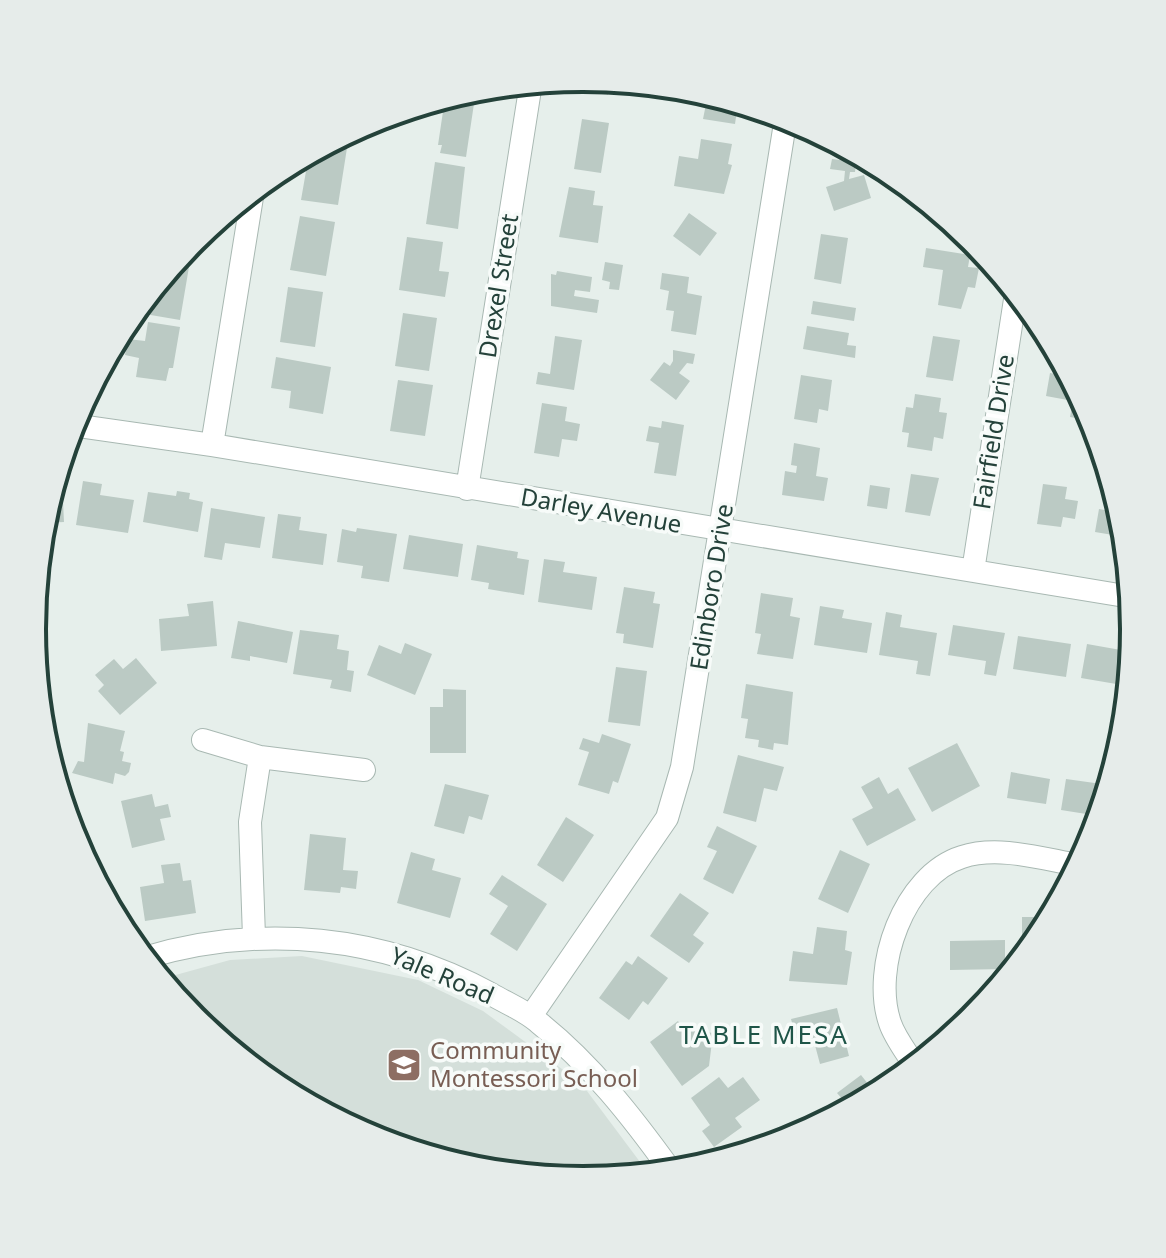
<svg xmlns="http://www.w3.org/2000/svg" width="1166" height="1258" font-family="'Noto Sans',sans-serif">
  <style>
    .built { fill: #d4dfda }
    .building { fill: #bbcac4 }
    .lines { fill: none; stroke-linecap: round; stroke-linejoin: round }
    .street-casing { stroke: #a8b8b2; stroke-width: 24 }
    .street { stroke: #fff; stroke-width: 22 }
    .labels { text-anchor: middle; stroke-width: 7; stroke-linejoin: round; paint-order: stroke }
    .street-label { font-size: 24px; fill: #24423a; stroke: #f7fbf9 }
    .education-label { font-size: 24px; fill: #785e54; stroke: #f7fbf9; text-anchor: start }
    .neighbourhood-label { font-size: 26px; letter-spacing: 2px; fill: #1f5548; stroke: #f7fbf9 }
    .rim { fill: none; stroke: #24423a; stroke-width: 4 }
  </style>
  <rect width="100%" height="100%" fill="#e6efeb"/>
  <!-- built -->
  <path class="built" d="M302,956l116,24 65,31 98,72 68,91 -66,6 -108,-11 -103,-31 -96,-51 -83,-69 -32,-39 69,-19z"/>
  <!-- building -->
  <path class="building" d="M585,78l25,3 -2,14 -25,-4z
    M456,94l19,3 -9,60 -26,-4 2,-8h-4l7,-47z
    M708,94l30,9 -3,21 -32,-5z
    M582,119l27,4 -8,50 -27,-4z
    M701,139l31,5 -4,20 4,1 -8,29 -50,-8 5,-30 19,3z
    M325,145l22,3 -9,57 -37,-5 8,-46z
    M832,159l24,3 -1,10h-5l-1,7 15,-4 7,23 -37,13 -8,-24 18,-6 1,-10 -15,-2z
    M435,162l30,5 -7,62 -32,-5z
    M569,187l26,4 -2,14 10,1 -5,37 -39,-6z
    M689,213l28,20 -17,23 -27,-20z
    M300,216l35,6 -9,54 -36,-6z
    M821,234l27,4 -7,46 -27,-5z
    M407,237l36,5 -4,29 10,1 -4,25 -46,-7z
    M926,248l44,7 -2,12 11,1 -4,20 -7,-1 -7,22 -23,-4 5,-35 -20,-3z
    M177,259l13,2 -10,59 -47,-8z
    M605,262l18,3 -4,25 -10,-1 1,-7 -8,-2z
    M557,271l35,6 -2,15 -15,-2 -1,6 25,4 -2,13 -46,-7v-32l5,1z
    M662,273l27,4 -2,16 15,3 -6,39 -25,-4 3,-20 -8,-1 3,-19 -9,-2z
    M288,287l35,5 -8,55 -35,-5z
    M813,301l43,7 -2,13 -43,-7z
    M403,313l34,5 -8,53 -34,-5z
    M148,322l32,5 -7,41h-4l-3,13 -30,-4 3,-19 -14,-3 3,-16 17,2z
    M807,326l42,7 -2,12 9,1 -1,12 -52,-9z
    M555,336l27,4 -8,50 -38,-6 2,-12 12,2z
    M933,336l27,4 -7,41 -27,-4z
    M673,350l22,4 -2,10 -6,-1 -8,10 11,8 -14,19 -26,-20 14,-18 6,4 3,-5z
    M276,357l55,10 -8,47 -34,-6 2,-17 -20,-3z
    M1050,373l20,3 23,45 -23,-4 3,-16 -27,-5z
    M801,375l31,5 -4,31 -9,-2 -2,14 -23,-4z
    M398,380l35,5 -8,51 -35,-5z
    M915,394l26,4 -2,14 8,1 -4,26 -9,-2 -2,14 -25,-4 2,-14 -7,-1 4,-25 7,1z
    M542,403l25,4 -2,14 15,3 -3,17 -15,-2 -3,18 -25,-4z
    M662,421l22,4 -8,51 -22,-3 5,-30 -13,-2 3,-15 12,2z
    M794,443l26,5 -4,28 12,2 -4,23 -42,-6 3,-24 11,2 1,-7 -6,-1z
    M911,474l28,4 -9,38 -25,-4z
    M62,481l2,41 -22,1 13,-41z
    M83,481l19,3 -2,11 34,5 -6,33 -52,-8z
    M1043,484l24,3 -2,12 13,2 -3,18 -12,-2 -2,10 -24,-3z
    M870,485l20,3 -3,21 -20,-3z
    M177,491l13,2 -1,6 14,3 -5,30 -55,-10 5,-30 28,4z
    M211,508l54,9 -5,31 -35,-5 -3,17 -18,-3z
    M1099,509l22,4 4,24 -30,-5z
    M278,514l23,3 -2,13 28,4 -4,31 -51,-7z
    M357,528l40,6 -8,48 -28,-4 2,-12 -26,-4 5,-33 14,3z
    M409,535l54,9 -5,33 -55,-8z
    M477,545l41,7 -1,6 12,2 -5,35 -36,-6 1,-6 -18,-3z
    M544,559l21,3 -2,10 34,5 -5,33 -54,-8z
    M624,587l31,5 -2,11 7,1 -7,44 -30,-5 1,-9 -8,-1z
    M761,593l32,5 -3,18 10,2 -7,41 -36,-5 4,-20 -6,-1z
    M213,601l4,45 -56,5 -2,-32 30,-3 -2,-12z
    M820,606l24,4 -2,8 30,5 -5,30 -53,-8z
    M886,612l16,3 -2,12 37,6 -7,43 -14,-2 2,-13 -39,-6z
    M238,621l55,11 -6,31 -37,-7v5l-19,-3z
    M953,625l52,8 -9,43 -12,-2 2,-13 -38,-6z
    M300,630l39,5 -2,14 12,2 -2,19 7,1 -3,21 -21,-4 2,-8 -39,-6z
    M1018,636l53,8 -5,33 -53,-8z
    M405,643l27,11 -17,41 -48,-20 12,-30 22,9z
    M1087,644l45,8 -4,34 -47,-8z
    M136,658l21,25 -37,32 -22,-24 6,-6 -9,-10 19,-16 9,10z
    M616,667l31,4 -7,55 -32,-4z
    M746,684l47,8 -5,53 -14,-2 -1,7 -15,-3 1,-7 -14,-2 3,-19 -7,-1z
    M443,689l23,1v63h-36v-46h13z
    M88,723l37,8 -5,20 4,1 -2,9 9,2 -2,9 -4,4 -10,-3 -2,11 -41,-11 6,-12 6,1z
    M602,734l29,10 -13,39 -5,-2 -4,13 -31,-9 11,-33 -10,-3 4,-11 16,5z
    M957,743l23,43 -48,26 -24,-44z
    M738,755l46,12 -7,24 -13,-3 -8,34 -33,-9z
    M1011,772l39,7 -4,25 -39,-6z
    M879,777l9,17 10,-6 18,32 -49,26 -15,-27 21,-11 -12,-21z
    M1066,779l43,6 -10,31 -38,-6z
    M445,784l44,11 -7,25 -13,-4 -5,18 -30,-8z
    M152,794l3,13 13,-3 3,13 -11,2 5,21 -33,8 -11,-47z
    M566,817l28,18 -31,47 -26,-17z
    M717,826l40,20 -24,48 -30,-15 14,-28 -10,-4z
    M310,834l36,4 -3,32 15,1 -2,18 -15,-2 -1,6 -36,-3z
    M840,850l30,14 -22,49 -30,-14z
    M411,852l24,7 -3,11 29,8 -11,40 -53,-15z
    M180,863l3,18 8,-1 5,33 -51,8 -5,-34 24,-4 -3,-18z
    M502,875l45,29 -30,47 -27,-17 18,-28 -19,-12z
    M680,893l29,20 -16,22 11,8 -15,20 -39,-27z
    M1022,917h29l-18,28 -11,1z
    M817,927l30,4 -2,19 7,2 -5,33 -58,-4 4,-30 20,3z
    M1005,940v29l-55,1v-29z
    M638,956l30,22 -20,27 -5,-4 -14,19 -30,-22 27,-37 6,4z
    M982,1002l2,3 -23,23 -6,-14z
    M837,1008l12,48 -29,8 -8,-30 -16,4 -5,-19z
    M678,1021l5,8 30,4 -4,33 -27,20 -32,-44z
    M861,1075l15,19 -26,14 -13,-15z
    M719,1077l9,11 15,-11 17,23 -25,18 7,9 -28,20 -12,-16 8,-6 -19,-27z"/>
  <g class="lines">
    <!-- street casing -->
    <g class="street-casing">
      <path id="street" d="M72,425l140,20 919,152
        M212,445l41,-254
        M467,489l64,-406
        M973,571l43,-278
        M203,740l57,17 104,13
        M254,937l-4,-115 10,-65
        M144,958c117,-35 238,-23 347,36 15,9 33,16 47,28 52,41 95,96 133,149
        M531,1016l136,-198 15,-51 104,-650
        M915,1066c-8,-13 -20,-28 -25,-43 -19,-55 14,-148 72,-166 36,-12 81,2 116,8"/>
    </g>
    <!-- street -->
    <use href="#street" class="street"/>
  </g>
  <!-- icons -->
  <defs>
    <g id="school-square" transform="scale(1.8)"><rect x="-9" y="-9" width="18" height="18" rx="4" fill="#8d6e63" stroke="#f7fbf9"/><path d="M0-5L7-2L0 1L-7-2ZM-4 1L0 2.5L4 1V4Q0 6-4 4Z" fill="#fff"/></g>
  </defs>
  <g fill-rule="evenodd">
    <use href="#school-square" x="404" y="1065"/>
  </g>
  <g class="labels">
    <!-- street labels -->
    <g class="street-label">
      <text transform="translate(499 286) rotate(-81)" y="8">Drexel Street</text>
      <text transform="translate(994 432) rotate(-81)" y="8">Fairfield Drive</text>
      <text transform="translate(601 511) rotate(10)" y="8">Darley Avenue</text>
      <text transform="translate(712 587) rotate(-81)" y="8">Edinboro Drive</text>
      <text transform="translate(442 976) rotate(23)" y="8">Yale Road</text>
    </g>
    <!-- education labels -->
    <g class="education-label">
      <text x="430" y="1059">Community<tspan x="430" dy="28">Montessori School</tspan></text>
    </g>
    <!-- neighbourhood labels -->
    <g class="neighbourhood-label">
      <text x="764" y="1044">TABLE MESA</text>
    </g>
  </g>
  <!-- crop -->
  <path d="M0 0H1166V1258H0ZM46 629a537 537 0 1 1 1074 0a537 537 0 1 1-1074 0Z" fill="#e6ecea" fill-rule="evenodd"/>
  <path class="rim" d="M46 629a537 537 0 1 1 1074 0a537 537 0 1 1-1074 0Z"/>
</svg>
